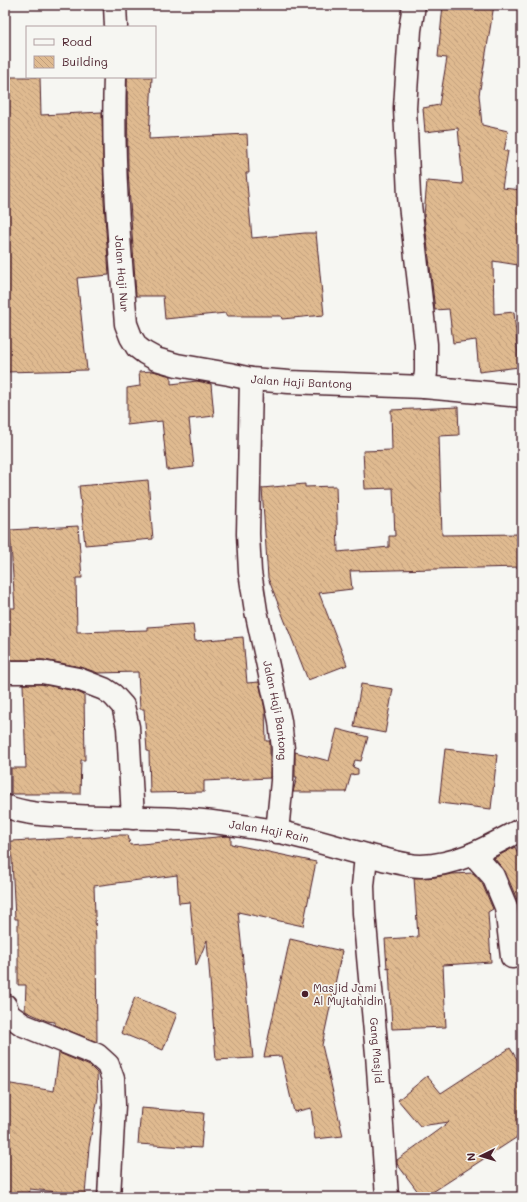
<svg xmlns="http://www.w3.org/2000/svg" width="527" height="1202" font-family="Mali,sans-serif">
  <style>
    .building { fill: url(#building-back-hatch); stroke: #4a1f2b }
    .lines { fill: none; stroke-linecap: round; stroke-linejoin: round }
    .minor-casing { stroke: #4a1f2b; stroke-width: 25 }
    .minor { stroke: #f6f6f2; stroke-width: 22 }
    .poi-dot { fill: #4a1f2b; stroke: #f6f6f2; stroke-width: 1.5 }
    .labels { text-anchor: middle; stroke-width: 3.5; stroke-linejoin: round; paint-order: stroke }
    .street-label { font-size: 11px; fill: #4a1f2b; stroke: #f6f6f2 }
    .poi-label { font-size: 11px; fill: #4a1f2b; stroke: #f6f6f2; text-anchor: start }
  </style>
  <defs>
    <pattern id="building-back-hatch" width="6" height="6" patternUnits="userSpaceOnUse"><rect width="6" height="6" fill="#dfba90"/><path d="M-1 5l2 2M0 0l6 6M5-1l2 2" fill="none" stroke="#c19f7c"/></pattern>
  </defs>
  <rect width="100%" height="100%" fill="#f6f6f2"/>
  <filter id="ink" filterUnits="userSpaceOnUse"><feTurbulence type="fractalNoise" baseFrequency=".025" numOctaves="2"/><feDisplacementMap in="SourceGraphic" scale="8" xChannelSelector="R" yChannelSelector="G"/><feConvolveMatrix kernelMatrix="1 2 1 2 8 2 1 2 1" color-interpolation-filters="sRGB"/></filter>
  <g filter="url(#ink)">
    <!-- building -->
    <path class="building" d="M443,5h51l-15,90 3,30 26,6 -4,20h4l-6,37 20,2v48l-4,27 -25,-4 1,53 20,-2 5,55 -40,5 -3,-32 -23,3 -4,-34 -14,1 -11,-95 3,-34 36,3 -5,-56 -33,4 -2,-24 16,-3 8,-47 -9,-1z
      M5,77h35l1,38 61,-3 2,89 5,74 -32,3 10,92 -82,2z
      M127,77h25l-3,62 98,-5 2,39h-3l6,65 53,-5h11l8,82 -42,4 -1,-3h-55v-3l-61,6 -2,-23h-27l-8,-126z
      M153,371l18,5v8l26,-3 14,3 3,32 -25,3 5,48 -27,3 -5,-49 -35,4v-37l13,-2 -1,-14z
      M458,407l1,28 -20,1 3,99 80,-1v33l-172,4 2,18 -33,4 28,72 -39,15 -40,-102 -6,-90 43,-4v3l31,-1 2,66 51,-5v-11h6l-2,-48 -28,1 -2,-38 29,-1 -1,-40z
      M148,480l5,59 -68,6 -6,-59z
      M78,526l4,52h-6l1,54 70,-2v-3l46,-3 2,17 48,-4 4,46 12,-1 6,27 1,32h4v37l-66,3v11l-54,1 -1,-42h-2l-3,-42h-4l-2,-37 -40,1 -17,-6 -37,-7h-39v-52h10l-5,-78z
      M23,684h18l34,7 9,4 1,65h-4l-1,34h-69v-26h15z
      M361,684l32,5 -8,44 -31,-6z
      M337,729l31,8 -7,24 -6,-1 -2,7 5,2v5l-7,1 -5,17h-53l4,-15h-2v-25l34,9z
      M445,749l52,6 -6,54 -52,-6z
      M116,835h12l2,10 98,-9 3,1v7l85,18 -13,64 -65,-14 15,146 -37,2 -9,-120 -11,26 -6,-64 -11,1 -2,-28 -83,11 2,58 1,98 -42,-17v-3l-8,-1 -22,-10 1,-26h-8v-66h-3l-4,-78 80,-4v1z
      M515,847l7,16v54l-3,-6 -1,-9 -13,-31 -11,-13z
      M473,873l9,10 11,26 -5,3 3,50 -48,3 3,62 -54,2 -3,-62 -2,1 -2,-29 33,-2 -4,-59 22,-1 16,-3z
      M290,939l52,12 -20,94 21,91 -28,3 -4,-31 -17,4 -13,-56 -17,1z
      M135,997l42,17 -14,36 -42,-17z
      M510,1048l12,19v67l-97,63h-3l-25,-33v-4l52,-38 -29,4 -22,-26 29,-24 14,17z
      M59,1053l31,13 7,7 1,24 -9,50 -4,48 -55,-6 -1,8h-24v-114l49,8z
      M141,1108l63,5 -3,35 -63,-4z"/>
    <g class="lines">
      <!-- minor casing -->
      <g class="minor-casing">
        <g id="minor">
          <path d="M115,5l1,22"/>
          <path d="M414,5l-4,25 -5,78 4,88 17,148v28l-2,15"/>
          <path id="s1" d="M115,77c-3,83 4,165 11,247l5,13 6,10 8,6 11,6 21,6 52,9 22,5 38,3 135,5 98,9"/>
          <path id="s2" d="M251,379l-3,155 2,38 6,39 24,110 3,28 -1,32 -5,51"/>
          <path d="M5,672h37l36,7 26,10 9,6 10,11 5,21 5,91"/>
          <path id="s3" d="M5,806c22,9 48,9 71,10 34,2 67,1 100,3 33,1 66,7 99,12 36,7 71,20 108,28 12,3 26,7 38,7 38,-1 69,-20 101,-37"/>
          <path d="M473,854l20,22 13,31 6,50"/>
          <path id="s4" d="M366,856l-3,30 1,27 13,141 10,143"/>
          <path d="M5,1005l4,10 14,10 74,30 11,10 5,14 1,26 -5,92"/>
        </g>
      </g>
      <!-- minor -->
      <use href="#minor" class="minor"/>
    </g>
  </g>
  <!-- markers -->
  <circle class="poi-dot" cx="305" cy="994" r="4"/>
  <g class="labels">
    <!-- street labels -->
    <g class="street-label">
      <text dy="4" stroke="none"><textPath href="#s1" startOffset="197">Jalan Haji Nur</textPath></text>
      <text dy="4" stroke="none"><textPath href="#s1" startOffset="443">Jalan Haji Bantong</textPath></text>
      <text dy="4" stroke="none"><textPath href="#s2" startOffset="334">Jalan Haji Bantong</textPath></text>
      <text dy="4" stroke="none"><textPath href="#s3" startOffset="266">Jalan Haji Rain</textPath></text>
      <text dy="4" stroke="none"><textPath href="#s4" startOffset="195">Gang Masjid</textPath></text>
    </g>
    <!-- poi labels -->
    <g class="poi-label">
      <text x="313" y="992">Masjid Jami<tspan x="313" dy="13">Al Mujtahidin</tspan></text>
    </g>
  </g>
  <!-- margin -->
  <rect width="527" height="1202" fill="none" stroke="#f6f6f2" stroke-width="20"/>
  <rect x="10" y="10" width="507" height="1182" fill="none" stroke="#4a1f2b" stroke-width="1.5" filter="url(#ink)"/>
  <!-- legend -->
  <rect x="26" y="26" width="130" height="52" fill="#f6f6f2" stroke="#b1a0a2"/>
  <rect x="34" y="39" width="20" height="6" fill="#f6f6f2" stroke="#b1a0a2"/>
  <text x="62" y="46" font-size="12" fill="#4a1f2b">Road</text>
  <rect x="34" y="56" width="20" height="12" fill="url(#building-back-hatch)" stroke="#b1a0a2"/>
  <text x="62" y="66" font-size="12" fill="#4a1f2b">Building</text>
  <!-- north arrow -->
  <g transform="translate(481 1156) rotate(265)" stroke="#f6f6f2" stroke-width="3" paint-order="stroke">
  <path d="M0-3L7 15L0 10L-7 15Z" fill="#4a1f2b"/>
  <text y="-6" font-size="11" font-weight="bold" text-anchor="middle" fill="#4a1f2b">N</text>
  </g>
</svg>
